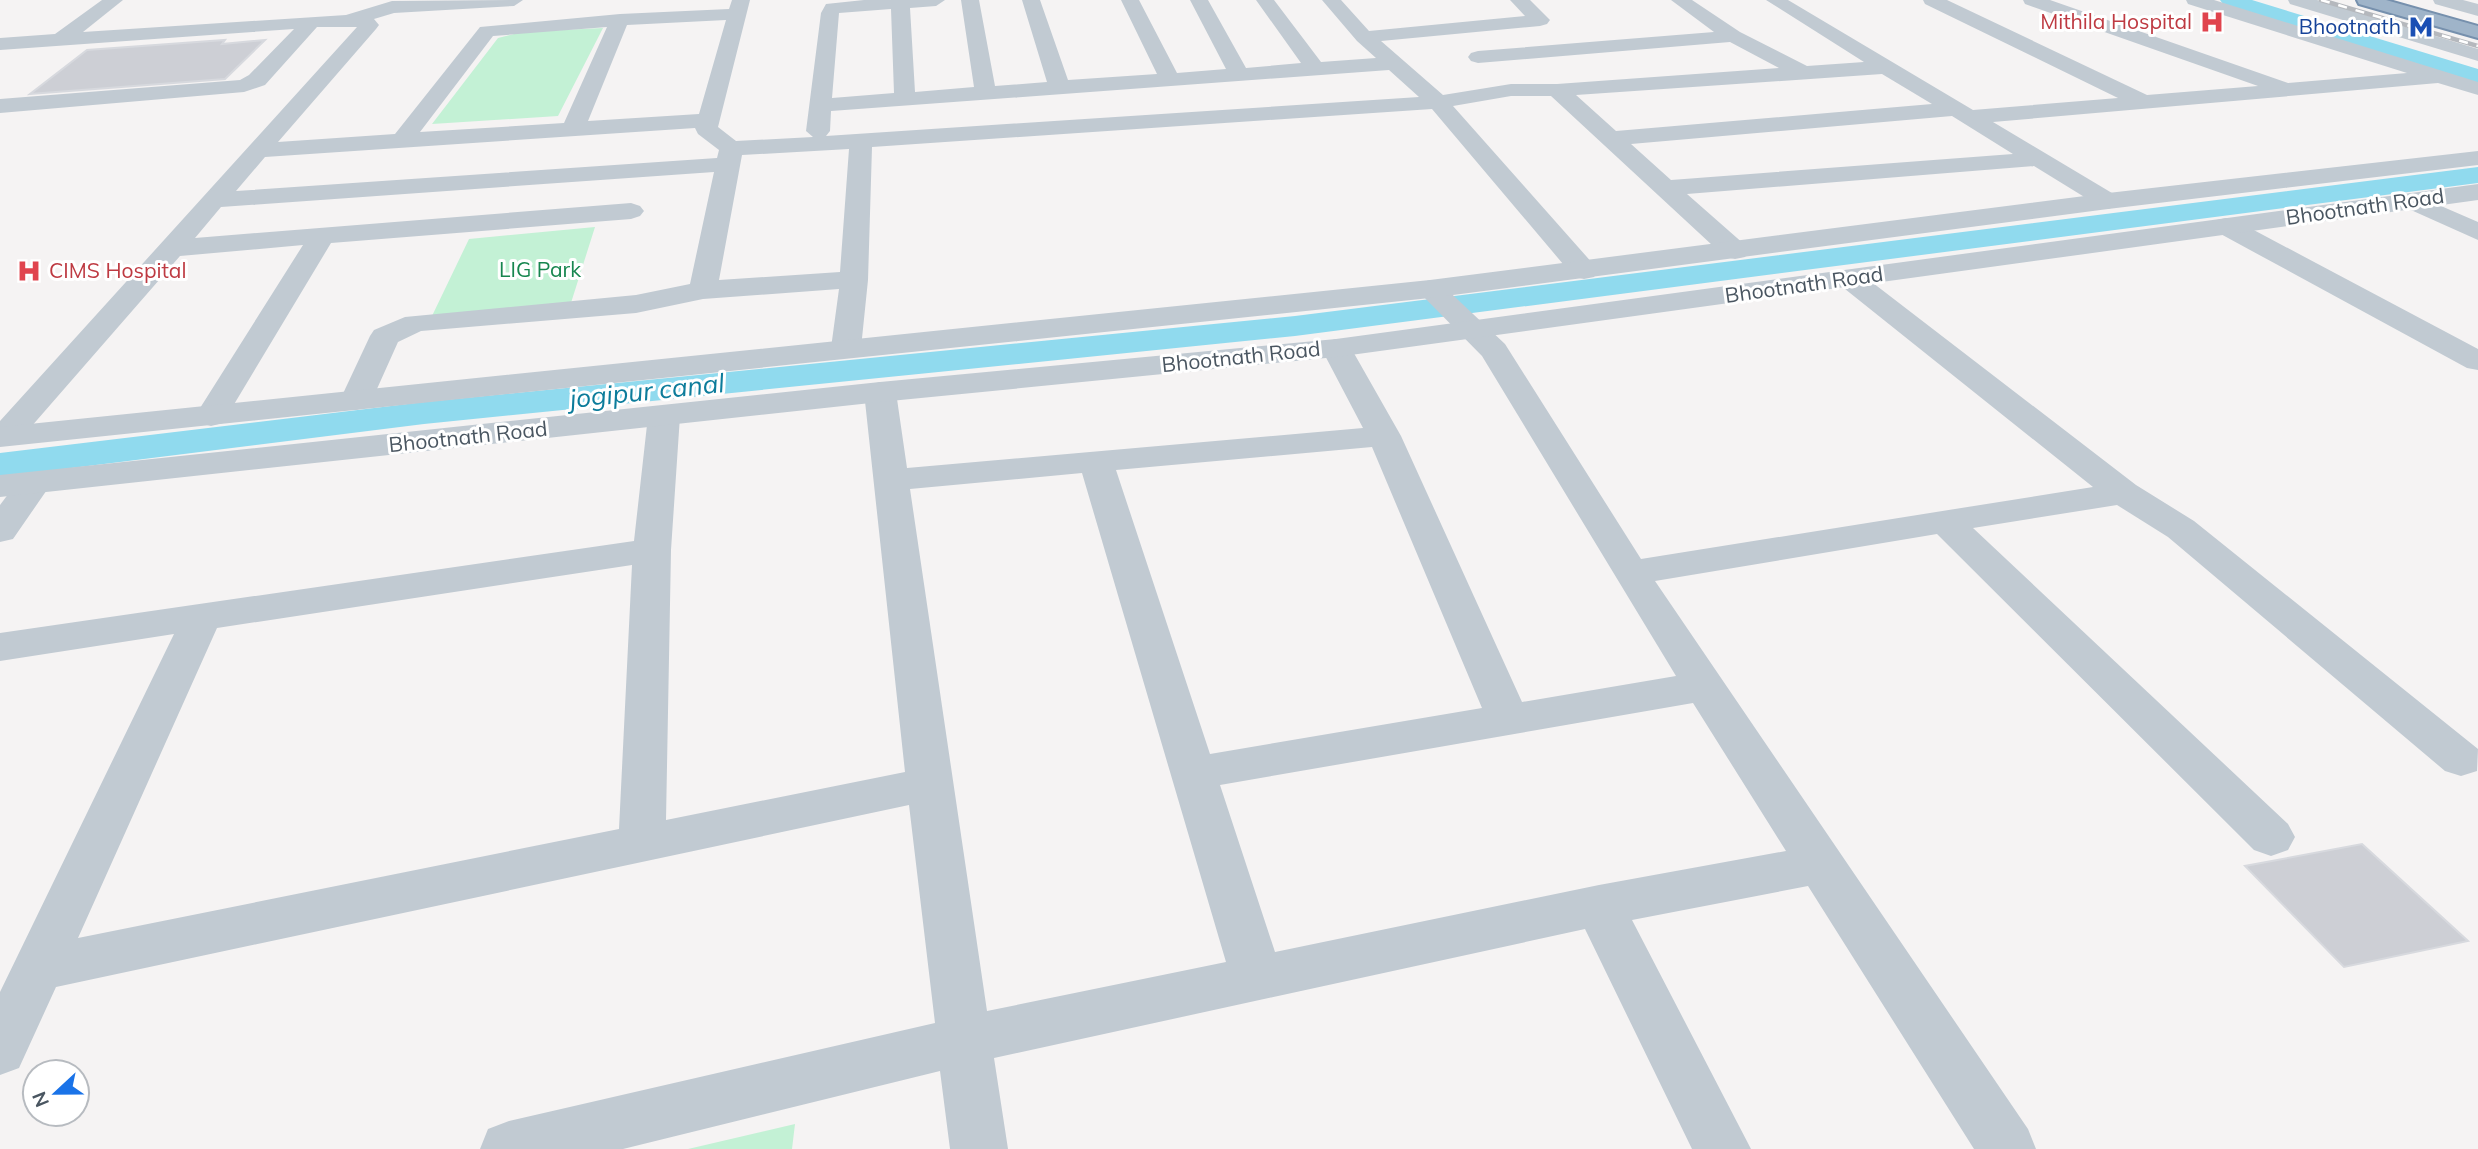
<svg xmlns="http://www.w3.org/2000/svg" width="2478" height="1149" font-family="Mulish,sans-serif">
  <style>
    .green { fill: #c3f1d5 }
    .lines { fill: none; stroke-linecap: round; stroke-linejoin: round }
    .canal { fill: #90daee; fill-rule: evenodd }
    .building { fill: #cdcfd5; stroke: #d7d9de; stroke-width: 2 }
    .trunk-casing { stroke: #7690ad; stroke-width: 4 }
    .minor { fill: #c1cad2; fill-rule: evenodd }
    .tertiary { fill: #c1cad2; fill-rule: evenodd }
    .trunk { fill: #9fb4c9; fill-rule: evenodd }
    .rail-casing { stroke: #b5b8bd; stroke-width: 4.5 }
    .rail { stroke: #fff; stroke-width: 2.5; stroke-dasharray: 9; stroke-linecap: butt }
    .labels { text-anchor: middle; stroke-width: 6; stroke-linejoin: round; paint-order: stroke }
    .far-health-label { font-size: 21px; fill: #be3a42; stroke: #fff; text-anchor: end }
    .far-transit-label { font-size: 21px; fill: #164399; stroke: #fff; text-anchor: end }
    .far-street-label { font-size: 21px; fill: #4a5661; stroke: #fff }
    .far-park-label { font-size: 21px; fill: #17864f; stroke: #fff }
    .water-label { font-size: 26px; font-style: italic; fill: #0c7c9b; stroke: #fff }
  </style>
  <rect width="100%" height="100%" fill="#f5f3f3"/>
  <!-- green -->
  <path class="green" d="M603,28l-45,88 -126,8 66,-86 24,-6z
    M595,227l-25,79 -138,10 37,-77z
    M795,1124l-3,25h-104z"/>
  <g class="lines">
    <!-- canal -->
    <path class="canal" d="M2220,0h32l226,69v15l-255,-80z
      M2478,167v16l-1183,153 -871,88 -424,53v-24l424,-51 871,-86z"/>
  </g>
  <!-- building -->
  <path class="building" d="M225,40l-3,4 43,-4 -40,39 -195,15 57,-44z
    M2362,844l106,97 -124,26 -99,-101z"/>
  <g class="lines">
    <!-- trunk casing -->
    <g class="trunk-casing">
      <path id="trunk" d="M2357,0h29l92,26v12l-119,-34z"/>
    </g>
    <!-- minor -->
    <path class="minor" d="M102,0h21l-40,32 263,-17 46,-14 131,-1 -9,6 -120,7 -20,6 5,6 -3,4 -98,113 117,-8 85,-107 140,-13 109,-5 3,-9h18l-32,127 18,14 77,-4 -7,-6 15,-118 5,-9 38,-4h81l-9,6 -26,2 5,84 59,-5 -13,-87h18l16,86 52,-4 -25,-82h18l28,80 89,-6 -36,-74h18l38,73 49,-4 -36,-69h18l38,68 55,-5 -45,-63h18l47,62 55,-4 -19,-17 -35,-41h19l28,31 156,-15 -15,-16h20l20,20 -3,4 -7,2 -159,15 62,54 68,-11h46l222,-16 -49,-26 -252,21 -7,-2 -3,-4 3,-4 7,-2 236,-19 -43,-32h21l48,32 67,34 57,-4 -98,-62h22l185,110 145,-12 -193,-94 -2,-4h24l200,95 111,-9 -233,-82 -2,-4h27l238,83 119,-10 -219,-69 -2,-4h28l264,82v13l-40,-12 -445,39 124,74 4,5 -4,5 -9,3 -9,-3 -65,-40 -347,28 58,51 4,6 -4,6 -10,2 -10,-2 -174,-161h-40l-58,10 141,159 4,6 -4,6 -10,2 -10,-2 -142,-168 -560,38 -4,133 -7,68 -4,6 -11,3 -11,-3 -4,-6 8,-59 -136,10 -67,14 -215,18 -23,11 -26,58 -5,7 -11,3 -11,-3 -5,-7 30,-64 4,-6 31,-13 231,-22 54,-11 24,-112 -493,35 -26,31 436,-35 9,3 4,5 -4,5 -9,3 -300,24 -104,173 -4,7 -12,3 -12,-3 -4,-7 108,-171 -123,11 -163,187 -17,2v-24l357,-394h-40l-52,58 -21,7 -244,21v-14l240,-19 9,-5 45,-46 -294,21v-12l55,-4zM891,9l3,84 -62,5 7,-85zM726,20l-27,94 -111,7 39,-96zM607,27l-43,96 -144,9 73,-96zM1389,70l30,27 -593,39 4,-5 1,-20zM1882,74l50,30 -316,27 -40,-36zM1952,116l61,38 -342,26 -40,-36zM695,128l3,6 21,16 -2,8 -481,33 29,-34zM849,149l-9,123 -121,8 23,-125z
      M2288,0h29l161,49v12l-188,-57z
      M2411,193l67,29v18l-76,-34 -4,-5 4,-5z
      M2226,218l9,2 243,129v21l-11,-2 -250,-136 -4,-6 4,-6z
      M1850,271l10,2 276,212 58,36 284,228 -1,22 -16,5 -16,-5 -277,-234 -51,-32 -144,23 315,296 7,13 -7,13 -17,6 -17,-6 -317,-316 -282,47 373,548 8,20h-62l-166,-263 -176,34 119,229h-59l-107,-220 -591,129 14,91h-58l-10,-78 -317,78h-143l8,-20 21,-8 426,-98 -26,-218 -853,182 -37,81 -19,7v-83l174,-358 -174,27v-28l634,-92 14,-125 4,-7 12,-3 12,3 4,7 -9,134 -5,270 239,-48 -41,-380 5,-7 11,-3 11,3 5,7 11,76 456,-40 -42,-80 4,-6 11,-3 11,3 4,6 50,88 121,266 154,-26 -194,-320 -66,-67 4,-6 10,-3 10,3 65,61 136,215 452,-72 -253,-202 -4,-6 4,-6zM1372,447l110,261 -272,46 -94,-284zM1082,473l144,489 -239,49 -77,-522zM632,565l-13,264 -541,109 139,-310zM1693,703l93,148 -187,34 -324,67 -55,-167z
      M33,473l12,4 6,7 -38,55 -13,3v-37l21,-28z"/>
    <!-- tertiary -->
    <path class="tertiary" d="M2433,0h30l15,4v12l-43,-12z
      M2478,151v14l-370,44 -678,89 -1430,149v-20l1430,-147 678,-87z
      M2478,184v16l-1142,157 -456,45 -880,95v-22l880,-93 456,-43z"/>
    <!-- trunk -->
    <use href="#trunk" class="trunk"/>
    <!-- rail casing -->
    <g class="rail-casing">
      <path id="rail" d="M2321,0l157,46"/>
    </g>
    <!-- rail -->
    <use href="#rail" class="rail"/>
  </g>
  <!-- icons -->
  <defs>
    <g id="hospital-bare" transform="scale(1.89)"><path d="M-5-5h3v3.5h4V-5h3V5h-3V1.5h-4V5h-3Z" fill="#e0444e" stroke="#fff" stroke-width="2.5" paint-order="stroke"/></g>
    <g id="metro-bare" transform="scale(1.89)"><path d="M-5.5 5V-5H-3L0 0L3-5H5.5V5H3V-.5L0 4L-3-.5V5Z" fill="#1a4fb4" stroke="#fff" stroke-width="2.5" paint-order="stroke"/></g>
  </defs>
  <g fill-rule="evenodd">
    <use href="#hospital-bare" x="2212" y="22"/>
    <use href="#metro-bare" x="2421" y="27"/>
    <use href="#hospital-bare" x="29" y="271"/>
  </g>
  <g class="labels">
    <!-- far-health labels -->
    <g class="far-health-label">
      <text x="2192" y="29">Mithila Hospital</text>
      <text x="49" y="278" text-anchor="start">CIMS Hospital</text>
    </g>
    <!-- far-transit labels -->
    <g class="far-transit-label">
      <text x="2401" y="34">Bhootnath</text>
    </g>
    <!-- far-street labels -->
    <g class="far-street-label">
      <text transform="translate(2365 207) rotate(-8)" y="7">Bhootnath Road</text>
      <text transform="translate(1804 285) rotate(-8)" y="7">Bhootnath Road</text>
      <text transform="translate(1241 357) rotate(-6)" y="7">Bhootnath Road</text>
      <text transform="translate(468 437) rotate(-6)" y="7">Bhootnath Road</text>
    </g>
    <!-- far-park labels -->
    <g class="far-park-label">
      <text x="540" y="277">LIG Park</text>
    </g>
    <!-- water labels -->
    <g class="water-label">
      <text transform="translate(647 391) rotate(-6)" y="9">jogipur canal</text>
    </g>
  </g>
  <!-- north arrow -->
  <g transform="translate(56 1093) rotate(248)"><circle r="33" fill="#ffffff" stroke="#b7bbc0" stroke-width="2"/>
  <path d="M0-5L12 26L0 18L-12 26Z" fill="#1a73e8"/>
  <text y="-10" font-size="19" font-weight="bold" text-anchor="middle" fill="#4a5661">N</text>
  </g>
</svg>
